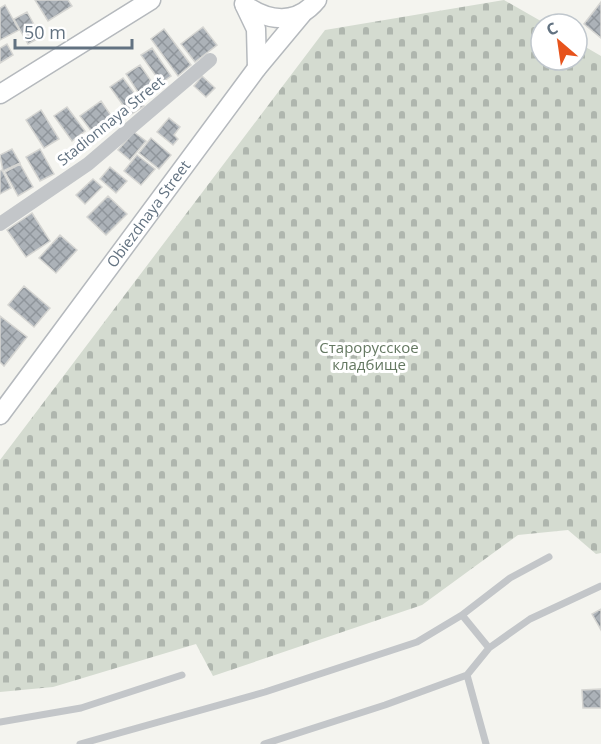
<svg xmlns="http://www.w3.org/2000/svg" width="601" height="744" font-family="'Open Sans',sans-serif">
  <style>
    .cemetery { fill: url(#cemetery-stones) }
    .building { fill: url(#building-cross-hatch); stroke: #d5d5d2; stroke-width: 1.5 }
    .lines { fill: none; stroke-linecap: round; stroke-linejoin: round }
    .secondary-casing { stroke: #b5b9bd; stroke-width: 21 }
    .service { stroke: #c3c6c9; stroke-width: 7 }
    .minor { stroke: #c3c6c9; stroke-width: 14 }
    .secondary { stroke: #fff; stroke-width: 18 }
    .labels { text-anchor: middle; stroke-width: 6; stroke-linejoin: round; paint-order: stroke }
    .street-label { font-size: 15px; fill: #627281; stroke: #fff }
    .park-label { font-size: 15px; fill: #647861; stroke: #fff }
  </style>
  <defs>
    <pattern id="cemetery-stones" width="16" height="16" patternUnits="userSpaceOnUse" patternTransform="scale(1.5)"><rect width="16" height="16" fill="#d4dbd0"/><path d="M2 7V4a2 2 0 0 1 4 0v3zM10 15v-3a2 2 0 0 1 4 0v3z" fill="#afb6ae"/></pattern>
    <pattern id="building-cross-hatch" width="8" height="8" patternUnits="userSpaceOnUse" patternTransform="scale(1.5)"><rect width="8" height="8" fill="#acb2b8"/><path d="M0 0l8 8M0 8l8-8" fill="none" stroke="#8f959b"/></pattern>
  </defs>
  <rect width="100%" height="100%" fill="#f4f4ef"/>
  <!-- cemetery -->
  <path class="cemetery" d="M504,0l42,24h-5v36h36v-18l24,14v497l-5,1 -28,-24 -50,5 -96,70 -209,71 -17,-32 -143,43 -53,5v-232l325,-430z"/>
  <!-- building -->
  <path class="building" d="M35,0h33l4,6 -24,15z
    M601,2v36l-17,-14z
    M5,5l14,25 -19,10v-32z
    M27,12l14,25 -13,7 -14,-25z
    M203,27l14,18 -22,17 -14,-18z
    M164,29l27,36 -13,11 -27,-37z
    M7,44l6,11 -13,8v-15z
    M152,48l19,28 -10,7 -20,-28z
    M140,65l16,23 -14,10 -16,-24z
    M202,76l13,12 -9,9 -12,-11z
    M123,78l21,28 -14,9 -20,-28z
    M101,101l11,16 -20,15 -12,-16z
    M67,107l18,24 -13,10 -18,-25z
    M41,110l18,29 -15,9 -18,-28z
    M169,118l11,9 -6,8 4,4 -5,6 -16,-13z
    M134,132l12,9 -16,19 -12,-10z
    M151,138l20,17 -12,14 -20,-16z
    M12,149l8,14 -17,8 -3,-16z
    M40,149l14,25 -14,7 -14,-24z
    M137,155l18,14 -14,16 -17,-14z
    M20,164l13,23 -15,9 -13,-24z
    M110,167l17,14 -11,12 -16,-14z
    M2,170l9,18 -11,6v-23z
    M93,179l9,8 -17,17 -9,-9z
    M108,196l19,18 -21,21 -19,-18z
    M32,213l18,28 -24,16 -19,-27z
    M60,235l17,15 -21,23 -17,-15z
    M24,286l26,22 -16,19 -26,-22z
    M0,316l27,21 -23,29 -4,-4z
    M601,609v21l-9,-16z
    M601,689v19h-18l-1,-18z"/>
  <g class="lines">
    <!-- secondary casing -->
    <g class="secondary-casing">
      <g id="secondary">
        <path d="M244,4c24,18 53,21 73,-4"/>
        <path d="M245,6l11,23 1,39"/>
        <path d="M0,94l151,-94"/>
        <path id="s1" d="M0,415l257,-347 45,-54"/>
      </g>
    </g>
    <!-- service -->
    <path class="service" d="M462,615l27,33
      M467,675l19,69
      M0,722l81,-14 101,-33
      M80,744l185,-52 152,-50 45,-27 48,-37 39,-21
      M264,744l121,-39 82,-30 22,-27 41,-29 71,-33"/>
    <!-- minor -->
    <path class="minor" d="M0,224l88,-60 122,-104"/>
    <!-- secondary -->
    <use href="#secondary" class="secondary"/>
  </g>
  <g class="labels">
    <!-- street labels -->
    <g class="street-label">
      <text transform="translate(111 121) rotate(-39)" y="5">Stadionnaya Street</text>
      <text dy="5" stroke="none"><textPath href="#s1" startOffset="250">Obiezdnaya Street</textPath></text>
    </g>
    <!-- park labels -->
    <g class="park-label">
      <text x="369" y="353">Старорусское<tspan x="369" dy="17">кладбище</tspan></text>
    </g>
  </g>
  <!-- north arrow -->
  <g transform="translate(559 42) rotate(331)"><circle r="28" fill="#ffffff" stroke="#c0c7cd" stroke-width="1.5"/>
  <path d="M0-4.5L10 22L0 15L-10 22Z" fill="#e7531c"/>
  <text y="-9" font-size="16" font-weight="bold" text-anchor="middle" fill="#627281">С</text>
  </g>
  <!-- scale -->
  <path d="M15 39v9h117v-9" fill="none" stroke="#627281" stroke-width="3"/>
  <text x="24" y="39" font-size="18" fill="#627281" stroke="#ffffff" stroke-width="4.5" paint-order="stroke">50 m</text>
</svg>
